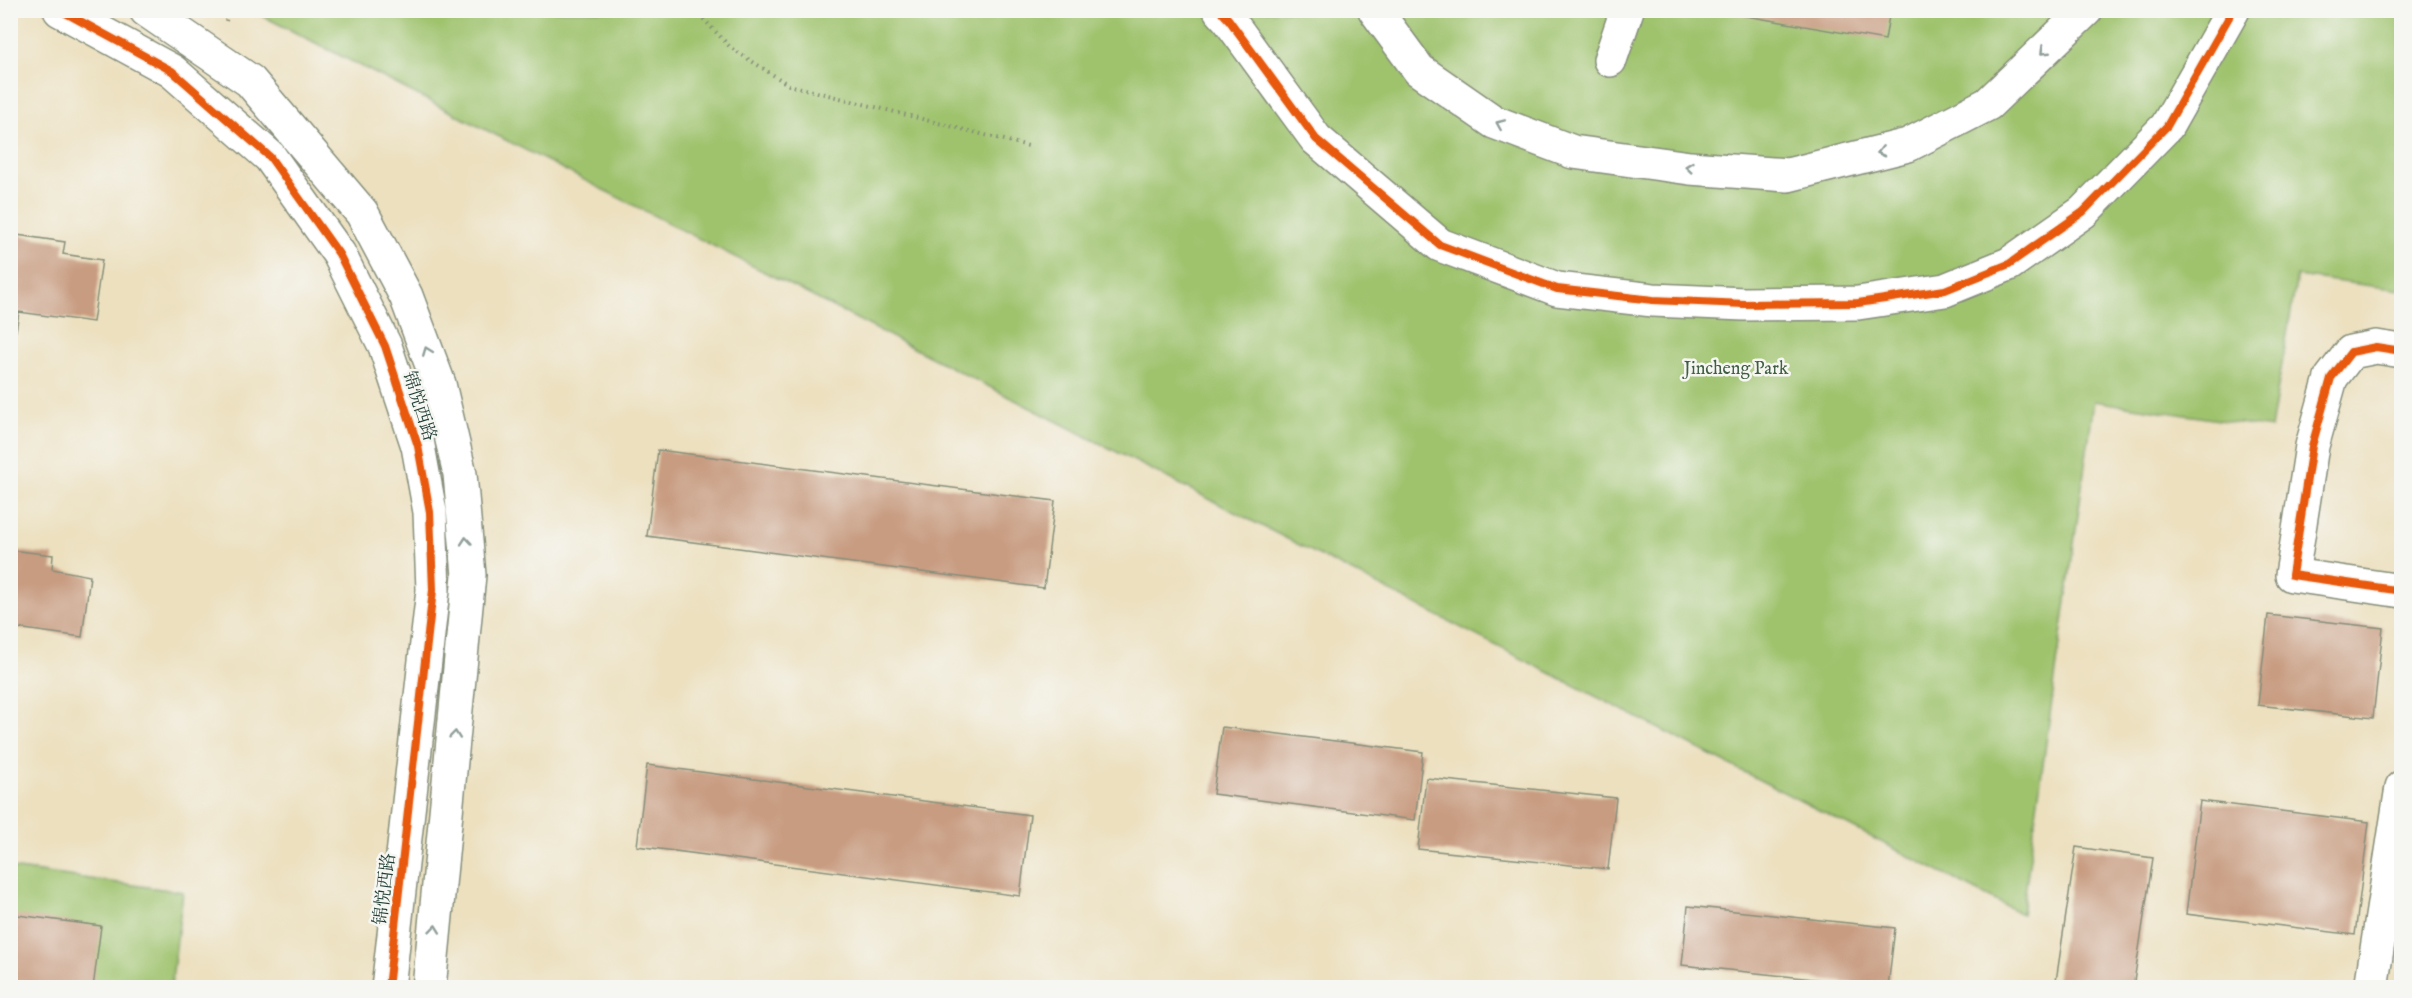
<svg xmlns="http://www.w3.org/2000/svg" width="2412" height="998" font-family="'IM FELL English','Noto Serif SC',serif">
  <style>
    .green { fill: #9fc36d; stroke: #5f8050; stroke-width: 1.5 }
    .building { fill: #c89c81 }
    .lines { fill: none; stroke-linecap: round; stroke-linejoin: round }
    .minor-casing { stroke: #868e7a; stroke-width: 36 }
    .path { stroke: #868e7a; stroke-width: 4; stroke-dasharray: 1.5 4.5; stroke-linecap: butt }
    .minor { stroke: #fff; stroke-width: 33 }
    .cycleway-casing { stroke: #f6f6f2; stroke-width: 11 }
    .cycleway { stroke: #e8590c; stroke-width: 8 }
    .oneway { stroke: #8f9e9a }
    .labels { text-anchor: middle; stroke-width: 5; stroke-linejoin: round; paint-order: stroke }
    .park-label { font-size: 18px; fill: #3f5e42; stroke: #f6f6f2 }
    .street-label { font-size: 18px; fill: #1f3d34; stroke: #f6f6f2 }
  </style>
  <rect width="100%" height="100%" fill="#f6f6f2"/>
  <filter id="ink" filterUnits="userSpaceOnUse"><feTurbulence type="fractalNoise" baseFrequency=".0167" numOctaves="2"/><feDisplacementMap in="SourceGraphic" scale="12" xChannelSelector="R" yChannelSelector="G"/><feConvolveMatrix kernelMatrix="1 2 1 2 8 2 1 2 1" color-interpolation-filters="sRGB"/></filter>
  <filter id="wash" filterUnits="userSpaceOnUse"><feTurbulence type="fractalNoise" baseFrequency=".008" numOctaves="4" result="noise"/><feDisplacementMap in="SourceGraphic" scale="24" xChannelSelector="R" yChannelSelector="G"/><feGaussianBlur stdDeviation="1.35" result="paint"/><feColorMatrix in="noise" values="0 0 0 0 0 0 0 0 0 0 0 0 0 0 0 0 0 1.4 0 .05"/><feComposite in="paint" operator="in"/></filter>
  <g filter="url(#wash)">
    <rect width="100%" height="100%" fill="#ece0bf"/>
    <!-- green -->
    <path class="green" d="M253,11h2148v279l-104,-14 -26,152 -177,-27 -72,513z
      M11,868l172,24 -12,95 -160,1z"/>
    <g id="blocks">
      <!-- building -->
      <path class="building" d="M1729,10h161l-5,30 -156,-27z
        M10,234l55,8 -2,12 39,6 -9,62 -74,-10 -3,19h-6z
        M658,450l397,51 -11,87 -397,-52z
        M10,550l43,5 -1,14 38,7 -8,61 -72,-10z
        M2268,615l115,13 -10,90 -115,-13z
        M1222,727l201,25 -8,68 -202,-26z
        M647,765l383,50 -10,81 -383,-50z
        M1426,778l190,20 -8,71 -190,-20z
        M2200,801l169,21 -14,113 -169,-21z
        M2076,847l77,11 -20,130h-78z
        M1688,906l207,22 -7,59 -206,-22z
        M10,914l91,12 -8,62h-83z"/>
    </g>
  </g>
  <g filter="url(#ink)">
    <use href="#blocks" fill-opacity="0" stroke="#868e7a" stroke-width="1.5"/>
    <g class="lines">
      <!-- minor casing -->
      <g class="minor-casing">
        <path id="minor" d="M60,10l112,61 98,86 69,97 46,92 33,100 12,66 3,78 -45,398
          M146,10l104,71 112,132 44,83 33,88 21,90 9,101 -40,413
          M1220,10l9,10 87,119 124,106 117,44 96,11 91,4 114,-1 87,-13 64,-26 74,-52 84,-86 66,-116
          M1375,10l44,60 75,52 79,30 117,16 98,7 120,-30 80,-41 98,-94
          M1610,60l17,-50
          M2402,351l-26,-4 -25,5 -20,26 -19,68 -20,129 110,16
          M2371,988l31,-201"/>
      </g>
      <!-- path -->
      <path class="path" d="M695,10l36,38 58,37 243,62
        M226,21l3,-11"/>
      <!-- minor -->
      <use href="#minor" class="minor"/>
      <!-- cycleway casing -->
      <g class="cycleway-casing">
        <path id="cycleway" d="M60,10l112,61 98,86 69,97 46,92 33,100 12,66 3,78 -45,398
          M1220,10l9,10 87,119 124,106 117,44 96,11 91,4 114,-1 87,-13 64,-26 74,-52 84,-86 66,-116
          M2402,351l-26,-4 -25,5 -20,26 -19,68 -20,129 110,16"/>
      </g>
      <!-- cycleway -->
      <use href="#cycleway" class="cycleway"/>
    </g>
    <!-- one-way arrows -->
    <defs><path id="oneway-chevron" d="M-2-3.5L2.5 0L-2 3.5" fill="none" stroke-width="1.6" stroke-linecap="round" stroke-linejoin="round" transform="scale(1.5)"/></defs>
    <g class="oneway">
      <use href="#oneway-chevron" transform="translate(2044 51) rotate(136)"/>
      <use href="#oneway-chevron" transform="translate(1500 124) rotate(-157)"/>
      <use href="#oneway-chevron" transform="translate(1881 152) rotate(166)"/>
      <use href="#oneway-chevron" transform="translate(1689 167) rotate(-174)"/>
      <use href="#oneway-chevron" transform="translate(427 351) rotate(-111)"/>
      <use href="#oneway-chevron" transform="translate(466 541) rotate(-95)"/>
      <use href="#oneway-chevron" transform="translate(455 735) rotate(-84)"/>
      <use href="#oneway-chevron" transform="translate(435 929) rotate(-84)"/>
    </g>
  </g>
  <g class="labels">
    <!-- park labels -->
    <g class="park-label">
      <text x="1736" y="374">Jincheng Park</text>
    </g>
    <!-- street labels -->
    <g class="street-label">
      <text transform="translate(420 406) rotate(72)" y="6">锦悦西路</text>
      <text transform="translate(384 889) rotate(-83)" y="6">锦悦西路</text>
    </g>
  </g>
  <!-- margin -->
  <rect width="2412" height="998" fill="none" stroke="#f6f6f2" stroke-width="36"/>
</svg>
